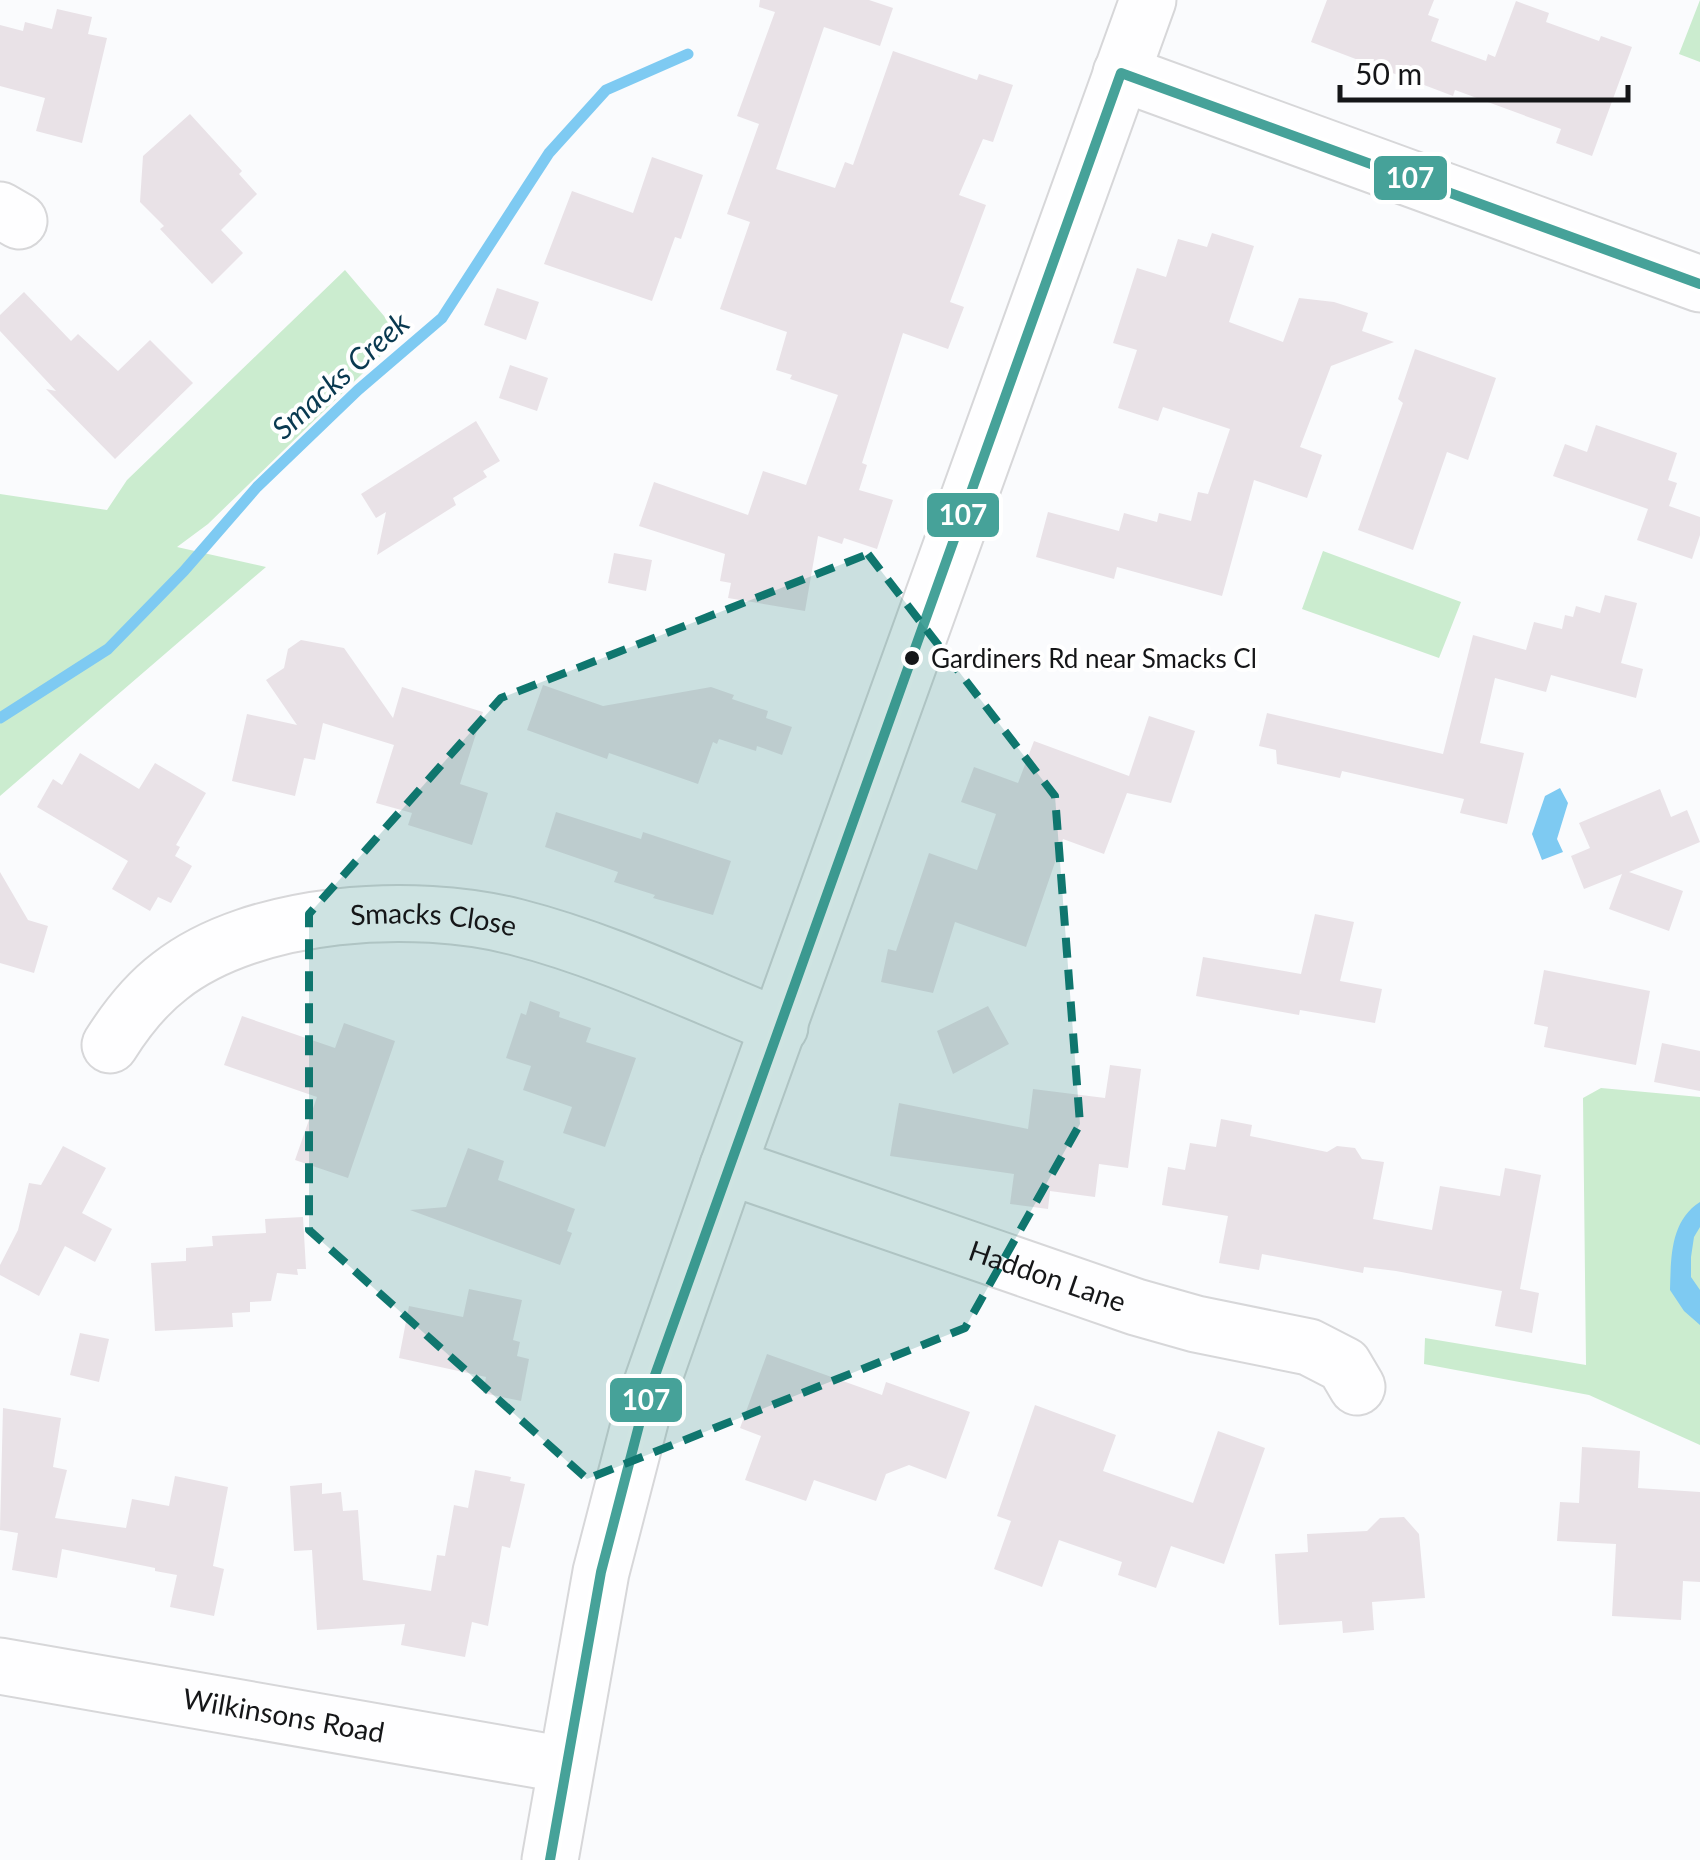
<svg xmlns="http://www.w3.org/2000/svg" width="1700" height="1860" font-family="Lato,sans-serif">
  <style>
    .green { fill: #cbeccf }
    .water { fill: #7ecaf2 }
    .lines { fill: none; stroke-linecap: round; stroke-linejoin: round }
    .stream { stroke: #7ecaf2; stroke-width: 11 }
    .building { fill: #e9e2e7 }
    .minor-casing { stroke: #d7d7d9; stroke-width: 59 }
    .minor { stroke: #fefeff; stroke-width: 55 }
    .bus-1-casing { stroke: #fff; stroke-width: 18 }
    .bus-1 { stroke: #46a299; stroke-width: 10 }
    .marked { fill: #0f766e; fill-opacity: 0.2; stroke: #0f766e; stroke-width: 8; stroke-dasharray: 20 12; stroke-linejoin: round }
    .bus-dot { fill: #151618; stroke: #fff; stroke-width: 4 }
    .labels { text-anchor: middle; stroke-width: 8; stroke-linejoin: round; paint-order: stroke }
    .bus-label { font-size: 26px; fill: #151618; stroke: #fff; text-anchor: start }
    .street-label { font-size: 28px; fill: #151618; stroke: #fff }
    .water-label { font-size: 30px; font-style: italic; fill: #093950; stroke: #fff }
    .line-badge { stroke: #fff; stroke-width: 4 }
    .badge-label { font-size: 28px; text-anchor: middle; font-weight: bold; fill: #fff }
  </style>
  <rect width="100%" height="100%" fill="#fafbfd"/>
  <!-- green -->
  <path class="green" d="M1700,0v62l-21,-8z
    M345,270l56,66 -193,188 -31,23 89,20 -266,229v-302l107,16 20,-30z
    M1323,551l138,51 -22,56 -137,-49z
    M1601,1088l99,9v348l-111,-50 -165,-31 1,-26 161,27 -3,-267z"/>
  <!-- water -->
  <path class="water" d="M1560,788l8,15 -11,36 6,13 -21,8 -10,-26 13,-38z
    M1700,1202v25l-6,10 -3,20v20l9,13v35l-16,-14 -14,-21c1,-32 0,-69 30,-88z"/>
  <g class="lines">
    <!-- stream -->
    <path class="stream" d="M0,718l108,-69 76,-78 73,-84 101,-97 84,-72 107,-165 57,-63 82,-36"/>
  </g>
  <!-- building -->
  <path class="building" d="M760,0h109l24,8 -13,38 -56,-19 -48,142 59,19 10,-26 8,3 40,-114 84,29 2,-6 34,11 -20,57 -10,-3 -24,56 27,10 -36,97 14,5 -16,42 -45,-16 -41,130 5,2 -8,25 34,10 -16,49 -33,-11 -2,6 -24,-8 -13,75 -77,-13 3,-15 -11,-2 5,-27 -86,-28 15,-44 94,33 15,-44 43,14 32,-90 -48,-16 2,-4 -16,-5 11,-38 -67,-23 30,-87 -23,-8 32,-90 -22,-8 38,-104 -16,-5z
    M1327,0h107l-6,15 11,4 -8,22 55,20 2,-7 7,3 21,-56 33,12 -3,9 53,19 2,-5 31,11 -40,109 -36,-13 5,-14 -106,-39 -2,6 -142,-54z
    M57,9l35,8 -4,17 19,4 -25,105 -46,-12 9,-33 -45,-12v-61l23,6 2,-9 27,7z
    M190,114l52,57 -3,3 18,20 -36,36 22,23 -31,31 -52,-55 4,-3 -24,-24 3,-46z
    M652,157l51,18 -22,64 -6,-2 -23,64 -108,-37 28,-73 61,22z
    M1212,233l42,13 -25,76 54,20 16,-44 35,4 34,11 -6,18 32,11 -63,24 -31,81 22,8 -15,43 -53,-18 -32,116 -105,-29 -3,12 -78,-22 12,-45 71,19 5,-18 33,9 2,-9 32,8 7,-29 10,2 22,-65 -67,-22 -5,14 -40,-13 19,-58 -24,-7 24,-75 29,9 12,-38 29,8z
    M497,288l42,14 -13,38 -42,-15z
    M24,292l47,49 7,-7 40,37 32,-31 43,43 -78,76 -69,-70 10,2 -56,-60v-16z
    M1415,349l81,29 -28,82 -21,-8 -34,98 -55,-20 45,-127 -5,-4z
    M510,365l38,13 -11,33 -38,-13z
    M476,421l24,40 -17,10 4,6 -34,21 3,7 -79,50 9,-43 -10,6 -15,-24z
    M1596,425l81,28 -9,27 9,3 -8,23 31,11v18l-8,24 -55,-19 11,-31 -95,-33 12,-32 22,8z
    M614,553l38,7 -6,31 -38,-8z
    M1605,595l32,8 -16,60 22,6 -7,29 -85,-23 -5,17 -51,-14 -15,65 44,10 -17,71 -47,-11 4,-14 -122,-28 -2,7 -63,-14 -1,-14 -17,-4 8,-33 176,41 30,-119 53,15 8,-28 28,7 3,-14 8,2 3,-11 24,7z
    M301,640l43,8 49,70 9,-31 81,25 -23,72 28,9 -16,52 -64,-20 4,-12 -36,-10 18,-58 -71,-22 -8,37 -11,-2 -9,38 -63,-15 15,-67 50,11 -31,-45 18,-12 4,-19z
    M543,685l60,21 108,-19 23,8 -2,4 36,12 -2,7 26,9 -10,28 -25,-9 -1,5 -37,-12 -2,5 -4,-2 -15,42 -89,-31 -2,6 -80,-29z
    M1149,716l46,15 -24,72 -44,-10 -23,61 -41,-15 -37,108 -71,-25 -22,71 -52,-11 7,-33 8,2 33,-98 48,17 19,-56 -35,-12 13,-35 44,16 16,-42 95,35z
    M80,753l59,36 16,-26 51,30 -30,52 4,2 -5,9 17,10 -21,37 -13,-6 -8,14 -38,-22 16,-28 -91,-54 16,-28 9,6z
    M1660,789l11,28 16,-7 13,32 -71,30 54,19 -14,40 -60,-22 13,-35 -38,15 -13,-33 19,-8 -11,-25z
    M556,812l85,27 2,-7 88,29 -18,54 -60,-17 2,-3 -41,-13 4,-10 -73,-25z
    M0,872l28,48 20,6 -14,47 -34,-10z
    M1315,914l39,8 -14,59 42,8 -7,34 -75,-13 -1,5 -103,-19 7,-39 98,17z
    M1544,970l106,21 -14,74 -92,-18 4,-20 -14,-3z
    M530,1001l30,11 -1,5 32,11 -5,14 50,16 -31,89 -42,-14 9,-26 -49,-17 8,-24 -25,-8 15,-45 5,2z
    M988,1006l21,38 -56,30 -16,-43z
    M242,1016l93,32 9,-25 51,18 -47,137 -53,-18 22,-63 -93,-32z
    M1662,1043l38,8v40l-46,-9z
    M1110,1065l31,4 -13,99 -29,-4 -4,33 -45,-6 -2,18 -38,-5 4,-30 -124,-18 9,-53 129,26 5,-40 72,9z
    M1221,1119l31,6 -2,11 77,16 10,-6 18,2 7,11 22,3 -11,57 59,11 8,-44 60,10 5,-28 36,7 -21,114 19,4 -7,40 -37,-7 7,-35 -106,-20 -32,-4 -1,6 -101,-19 -3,16 -40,-7 9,-47 -66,-11 6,-38 17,3 5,-27 26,4z
    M63,1146l43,22 -24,45 30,16 -17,33 -30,-16 -26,50 -39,-21v-10l18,-35 11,-47 12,2z
    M468,1148l36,13 -6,19 77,29 -8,22 5,2 -12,32 -150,-55 36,-3z
    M303,1217l3,52h-9l1,6 -21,-2 -6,28 -21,1v10l-18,1 1,14 -78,4 -4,-68 35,-2v-13l27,-2 -1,-10 54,-3 -1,-14z
    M469,1289l53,11 -9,40 7,2 -3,14 12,3 -8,42 -38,-8 3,-16 -87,-19 10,-52 54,11z
    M80,1333l29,6 -10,43 -29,-7z
    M767,1354l115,41 4,-13 84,30 -24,67 -37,-14 -23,9 -10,27 -62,-21 -8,21 -61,-21 16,-44 -21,-8z
    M1035,1405l81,30 -13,36 90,32 25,-72 47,17 -41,116 -53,-18 -15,42 -38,-13 4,-13 -63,-22 -17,47 -48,-18 17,-48 -14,-5z
    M3,1408l58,10 -8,49 14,3 -12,48 71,10 6,-29 37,7 6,-30 53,11 -15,79 11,3 -10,47 -44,-9 7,-32 -22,-4v-3l-93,-19 -5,29 -45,-8 6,-37 -18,-3z
    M1582,1447l58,4 -2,37 62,4v90l-17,-1 -2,39 -69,-4 4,-72 -59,-3 3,-39 19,1z
    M475,1470l36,7 -1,4 15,3 -15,64 -8,-2 -14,80 -16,-4 -7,35 -64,-12 4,-21 -88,6 -5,-80 -18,1 -4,-65 32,-3v11l19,-2 2,19 15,-1 5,70 68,11 6,-36 8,1 9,-51 14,3z
    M1404,1517l15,17 6,64 -53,4 2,28 -31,3 -1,-12 -63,4 -4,-71 33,-2 -1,-18 60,-3 13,-13z"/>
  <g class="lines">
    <!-- minor casing -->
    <g class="minor-casing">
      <g id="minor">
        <path d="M1121,73l579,211"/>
        <path d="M0,210l19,11"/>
        <path id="s1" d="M110,1045c17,-27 35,-50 60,-69 84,-66 245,-75 346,-49 90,23 177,65 264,100"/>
        <path id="s2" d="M728,1166l408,141 60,17 113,23 35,18 13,22"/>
        <path id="s3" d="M0,1666l566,99"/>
        <path d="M550,1860l51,-288 43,-166 84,-240 420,-1166"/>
      </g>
    </g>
    <!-- minor -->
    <use href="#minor" class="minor"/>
    <!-- bus-1 casing -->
    <g class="bus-1-casing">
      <path id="bus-1" d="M1121,73l579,211
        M550,1860l51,-288 43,-166 477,-1333"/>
    </g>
    <!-- bus-1 -->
    <use href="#bus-1" class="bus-1"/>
  </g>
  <!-- marked area -->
  <path class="marked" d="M868,554l187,242 25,328 -115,204 -378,151 -278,-249v-316l192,-216z"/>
  <!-- markers -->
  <circle class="bus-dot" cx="912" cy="658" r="9"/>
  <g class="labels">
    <!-- bus labels -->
    <g class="bus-label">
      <text x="931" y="668">Gardiners Rd near Smacks Cl</text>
    </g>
    <!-- street labels -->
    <g class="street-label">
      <text dy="10" stroke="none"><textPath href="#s1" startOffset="368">Smacks Close</textPath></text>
      <text dy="10" stroke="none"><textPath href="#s2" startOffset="338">Haddon Lane</textPath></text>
      <text dy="10" stroke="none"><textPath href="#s3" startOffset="288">Wilkinsons Road</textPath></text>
    </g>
    <!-- water labels -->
    <g class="water-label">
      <text transform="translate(341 376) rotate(-42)" y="10">Smacks Creek</text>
    </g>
  </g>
  <g class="line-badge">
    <rect x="1372" y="154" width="77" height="48" rx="10" fill="#46a299"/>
    <rect x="925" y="491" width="76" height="48" rx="10" fill="#46a299"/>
    <rect x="608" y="1376" width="76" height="48" rx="10" fill="#46a299"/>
  </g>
  <g class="badge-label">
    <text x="1410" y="188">107</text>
    <text x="963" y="525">107</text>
    <text x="646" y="1410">107</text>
  </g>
  <!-- scale -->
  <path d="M1340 85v15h288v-15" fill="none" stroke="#151618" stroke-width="5"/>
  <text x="1355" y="85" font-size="30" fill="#151618" stroke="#ffffff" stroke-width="8" paint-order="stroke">50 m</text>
</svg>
